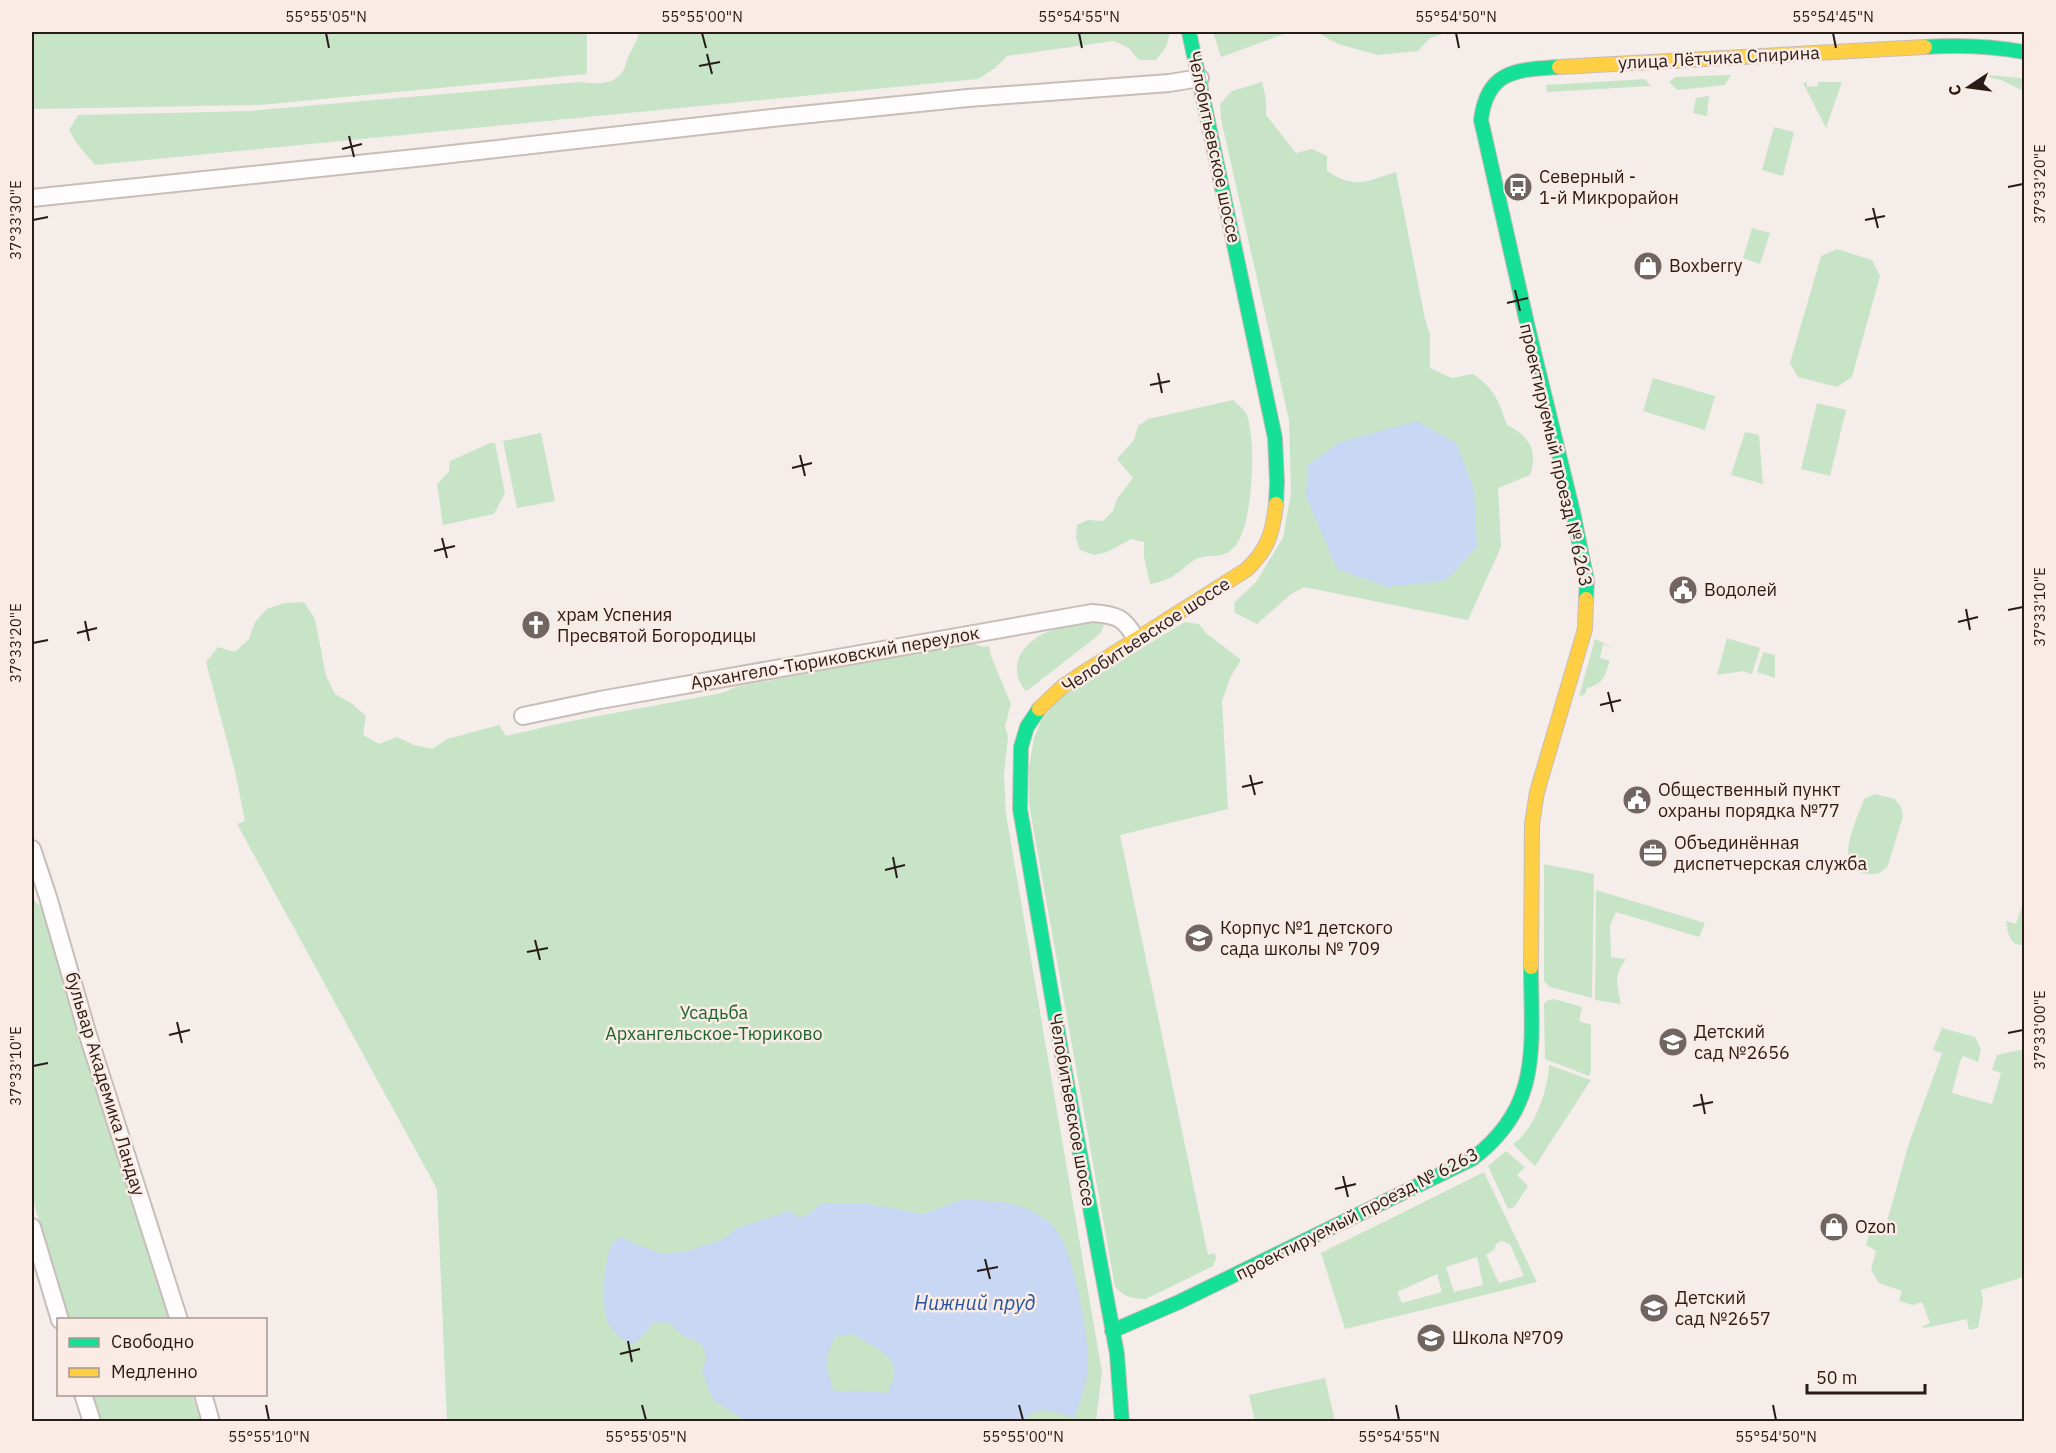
<svg xmlns="http://www.w3.org/2000/svg" width="2056" height="1453" font-family="'IBM Plex Sans',sans-serif">
  <style>
    .green { fill: #c7e4c7; fill-rule: evenodd }
    .water { fill: #c8d7f4; fill-rule: evenodd }
    .lines { fill: none; stroke-linecap: round; stroke-linejoin: round }
    .street-casing { stroke: #c7bdb9; stroke-width: 20 }
    .fast-casing { stroke: #c7bdb9; stroke-width: 16 }
    .slow-casing { stroke: #c7bdb9; stroke-width: 16 }
    .street { stroke: #fefcfc; stroke-width: 16 }
    .fast { stroke: #16e098; stroke-width: 14 }
    .slow { stroke: #ffcf43; stroke-width: 14 }
    .ticks { fill: none; stroke: #291c17; stroke-width: 2 }
    .labels { text-anchor: middle; stroke-width: 5; stroke-linejoin: round; paint-order: stroke }
    .street-label { font-size: 18px; fill: #291c17; stroke: #faebe5 }
    .poi-label { font-size: 18px; fill: #291c17; stroke: #faebe5; text-anchor: start }
    .park-label { font-size: 18px; fill: #1c652e; stroke: #faebe5 }
    .water-label { font-size: 20px; font-style: italic; fill: #2454a4; stroke: #faebe5 }
    .neatline { fill: none; stroke: #291c17; stroke-width: 2 }
    .ticks-label { font-size: 15px; text-anchor: middle; fill: #291c17 }
  </style>
  <rect width="100%" height="100%" fill="#f5edea"/>
  <!-- green -->
  <path class="green" d="M32,32h557h-2v42l-327,31 -228,4z
    M639,32h531l-4,15 -10,13h-17l-10,-12 -15,-7 -107,15 -12,12 -17,11 -883,86 -17,-20 -9,-15 9,-15 171,-4 331,-29c15,2 33,4 43,-11 3,-5 4,-13 7,-18 4,-8 8,-13 9,-21z
    M1213,32h77l-69,25z
    M1316,32h133l-19,6 -12,13 -40,4 -40,-11z
    M1976,74l45,4 3,2v11l-23,-11z
    M1731,75l-6,10 -47,5 -9,-8 6,-5z
    M1645,79l6,7 -104,6 -1,-7z
    M1262,82l4,17v16l30,38 16,-4 15,7v15c30,19 39,10 69,1l29,147 5,16v33l22,10 21,-4c22,15 25,26 34,51 23,11 31,26 23,50l-32,13 3,59 -33,73 -164,-33 -13,7 -34,30 -22,-11 -1,-10 22,-21 27,-44 8,-45 -2,-73 -68,-301 -1,-15 12,-13zM1341,442l67,142 -21,3z
    M1807,82v5l11,-1v-4h24l-16,46 -23,-45z
    M1709,96l-2,20 -14,-3 3,-15z
    M1774,127l20,5 -11,44 -21,-6z
    M1752,228l18,5 -10,31 -17,-6z
    M1837,249l35,11 8,16 -28,101 -15,10 -39,-10 -8,-14 31,-107z
    M1653,378l62,18 -10,34 -62,-19z
    M1233,400c4,4 10,8 13,13 11,24 7,111 -10,132 -13,16 -22,8 -37,13 -8,2 -16,12 -23,16 -8,6 -16,8 -26,10l-6,-27v-15l-13,-3 -24,13 -13,3 -14,-5 -4,-12 1,-13 11,-5 15,1 10,-10 4,-12 16,-21 -16,-19 17,-19 4,-14 10,-7z
    M1817,403l29,7 -16,66 -29,-7z
    M1745,432l14,3 4,49 -32,-9z
    M541,433l14,68 -38,7 -14,-67z
    M490,443h5l10,50 -11,21 -51,11 -6,-41 12,-12 1,-11z
    M304,602l11,17 11,57 9,18 16,9 15,13 -3,19 16,9 18,-7 17,8 18,4 15,-10 52,-14 7,11 60,-14 156,-29 14,-6 221,-43 12,-2 14,5 6,-1 2,10 20,48 -6,22 3,11 -4,37 2,40 96,558 -6,49h-649l-10,-232 -200,-365 8,-3 -10,-50 -29,-109 12,-15 17,5 14,-13 6,-17 12,-13 18,-6z
    M1091,622l13,3 -4,9 -72,56h-3c-18,-22 -4,-46 20,-57 13,-6 31,-8 46,-11z
    M1185,622l14,2 7,9 35,27 -10,16 -9,25 6,108 -108,26 88,420 7,-2 1,6 -3,7 -67,33c-14,0 -21,-2 -31,-12l-86,-483v-37l5,-29 8,-20 24,-24z
    M1727,638l33,10 -8,26 -9,-3 -26,4z
    M1595,639l20,9 -12,-4 -3,14 10,3c-6,16 -5,22 -23,27l-2,6 -6,3z
    M1763,652l12,3v23l-18,-6z
    M1875,794l20,5 6,8 2,9 -15,49c-5,7 -11,10 -20,9 -38,-6 -11,-53 -4,-75z
    M1544,864l50,10 -2,124 -42,-11 -6,-6z
    M1596,890l109,33 -6,14 -83,-25 -6,13 1,32 15,2c-13,17 -9,25 -5,45l-26,-4z
    M32,898l11,11 126,410h-100l-37,-122z
    M2024,899v46c-15,1 -16,-12 -18,-24l10,3z
    M1554,999l28,8 -3,14 12,4v46l-2,5 -44,-17 -1,-55 2,-3z
    M1942,1028l33,9 6,12 -3,13 -15,-6 -3,6 -8,31 40,11 9,-31 -9,-3 5,-15 27,-6v228l-43,13 2,11 -5,27 -9,2 -2,-11 -42,9 -4,-1 9,-4 -8,-21 -9,3 -14,-4 3,-10 -23,-8 -8,-13 5,-19 -10,-6 6,-21 3,-1 11,2 23,-82 33,-90 -9,-3z
    M1549,1065l42,15 -56,86 -22,-22c22,-14 35,-55 36,-79z
    M1506,1151l19,16 -8,8 11,11 -14,21 -6,2 -20,-43z
    M1484,1172l53,110 -192,47 -24,-76zM1501,1241l9,3 14,32 -25,7 -13,-28 8,-5 2,-6zM1477,1257l6,28 -29,7 -8,-25zM1437,1274l5,18 -40,11 -5,-11z
    M1325,1378l10,43h-80l-6,-26z
    M92,1395h100l9,26h-100z"/>
  <!-- water -->
  <path class="water" d="M1417,421l39,22 18,46 3,58 -32,34 -58,6 -50,-18 -31,-73 2,-31 32,-23z
    M963,1199c28,2 57,2 80,19 5,3 10,8 14,13 17,22 33,109 31,138 -2,17 -9,33 -13,49 -23,-6 -33,-16 -54,4l-278,-1 -3,-4 -27,-17 -11,-29 5,-14 -6,-13 -11,-6 -8,-2 -12,-13 -15,-1 -22,23c-10,-5 -19,-11 -24,-21 -9,-16 -5,-61 2,-78 2,-4 6,-7 10,-9l17,8 26,9 24,-3 36,-12 13,-11 52,-17 11,7 11,-5 9,-10 49,1 55,10zM852,1334c25,16 56,22 36,59 -9,0 -17,-2 -25,-2 -11,-1 -18,2 -30,-1 -6,-24 -11,-31 3,-54z"/>
  <g class="lines">
    <!-- street casing -->
    <g class="street-casing">
      <path id="street" d="M32,198l393,-41 356,-40 187,-19 201,-15 31,-5
        M523,716l77,-16 492,-87c25,2 32,4 44,26
        M32,849l16,48 39,135 92,288
        M32,1227l28,93
        M83,1394l9,28
        M203,1394l8,28"/>
    </g>
    <!-- fast casing -->
    <g class="fast-casing">
      <path id="fast" d="M1189,32l86,406 2,44 -1,22
        M1925,47c34,-2 66,-1 99,5
        M1559,67c-43,3 -72,3 -78,53l48,212 44,180 14,69 -1,18
        M1039,709l-12,18 -6,20 -1,62 42,247 55,298 5,68
        M1112,1331l67,-29 293,-143c71,-53 59,-114 59,-192"/>
    </g>
    <!-- slow casing -->
    <g class="slow-casing">
      <path id="slow" d="M1559,67l366,-20
        M1039,709l23,-22 16,-11 168,-106c21,-19 27,-37 30,-66
        M1531,967l1,-143 5,-32 48,-163 1,-30"/>
    </g>
    <!-- street -->
    <use href="#street" class="street"/>
    <!-- fast -->
    <use href="#fast" class="fast"/>
    <!-- slow -->
    <use href="#slow" class="slow"/>
  </g>
  <!-- ticks -->
  <path class="ticks" d="M326,33l3,15M702,33l4,15M1079,33l3,15M1456,33l3,15M1833,33l3,15M707,54l5,20M699,66l21,-4M349,136l5,21M342,149l20,-5M2008,187l15,-3M1873,208l5,20M33,220l15,-3M1865,220l20,-4M1515,290l5,21M1507,303l21,-5M1158,373l4,20M1150,385l20,-4M800,455l5,21M792,468l20,-5M442,538l5,20M434,551l21,-5M1966,609l4,21M2008,610l15,-3M85,621l4,20M1958,622l20,-5M77,633l20,-5M33,643l15,-3M1608,692l5,20M1600,705l21,-5M1250,775l5,20M1242,787l21,-5M893,857l4,21M885,870l20,-5M535,940l5,20M527,952l21,-4M177,1022l5,21M2008,1033l15,-3M169,1035l21,-5M33,1066l15,-3M1701,1094l4,20M1693,1106l20,-4M1343,1176l5,21M1335,1189l21,-5M985,1259l5,20M977,1271l21,-4M628,1341l4,21M620,1354l20,-5M266,1405l3,15M642,1405l4,15M1019,1405l4,15M1396,1405l3,15M1773,1405l3,15"/>
  <!-- icons -->
  <defs>
    <g id="bus-disc" transform="scale(1.5)"><circle r="9.5" fill="#706561" stroke="#faebe5"/><path d="M-5-6H5V4H4V6H2V4H-2V6H-4V4H-5ZM-3.5-4V0h7V-4ZM-3.5 1.2v1.5H-2V1.2ZM2 1.2v1.5H3.5V1.2Z" fill="#fff"/></g>
    <g id="shop-disc" transform="scale(1.5)"><circle r="9.5" fill="#706561" stroke="#faebe5"/><path d="M-5-2.5h2.3a2.7 3.5 0 0 1 5.4 0H5L5.5 6h-11ZM-1.5-2.5h3a1.5 2.3 0 0 0-3 0Z" fill="#fff"/></g>
    <g id="civic-disc" transform="scale(1.5)"><circle r="9.5" fill="#706561" stroke="#faebe5"/><path d="M-.6-6.5H3V-4.5H.6V-3L4-1V1h2V6H-6V1h2V-1L-.6-3ZM-1.2 2.5V6h2.4V2.5Z" fill="#fff"/></g>
    <g id="church-disc" transform="scale(1.5)"><circle r="9.5" fill="#706561" stroke="#faebe5"/><path d="M-1.2-6h2.4v3.5h3.3v2.4h-3.3V6h-2.4V-.1h-3.3v-2.4h3.3Z" fill="#fff"/></g>
    <g id="office-disc" transform="scale(1.5)"><circle r="9.5" fill="#706561" stroke="#faebe5"/><path d="M-6-3h4V-5.5h4V-3h4V5H-6ZM-1-4.5V-3h2v-1.5ZM-6 0V1H6V0Z" fill="#fff"/></g>
    <g id="school-disc" transform="scale(1.5)"><circle r="9.5" fill="#706561" stroke="#faebe5"/><path d="M0-5L7-2L0 1L-7-2ZM-4 1L0 2.5L4 1V4Q0 6-4 4Z" fill="#fff"/></g>
  </defs>
  <g fill-rule="evenodd">
    <use href="#bus-disc" x="1518" y="187"/>
    <use href="#shop-disc" x="1648" y="266"/>
    <use href="#civic-disc" x="1683" y="590"/>
    <use href="#church-disc" x="536" y="625"/>
    <use href="#civic-disc" x="1637" y="800"/>
    <use href="#office-disc" x="1653" y="853"/>
    <use href="#school-disc" x="1199" y="938"/>
    <use href="#school-disc" x="1673" y="1042"/>
    <use href="#shop-disc" x="1834" y="1227"/>
    <use href="#school-disc" x="1654" y="1308"/>
    <use href="#school-disc" x="1431" y="1338"/>
  </g>
  <g class="labels">
    <!-- street labels -->
    <g class="street-label">
      <text transform="translate(1719 58) rotate(-3)" y="6">улица Лётчика Спирина</text>
      <text transform="translate(1214 147) rotate(78)" y="6">Челобитьевское шоссе</text>
      <text transform="translate(1556 455) rotate(77)" y="6">проектируемый проезд № 6263</text>
      <text transform="translate(1146 635) rotate(-33)" y="6">Челобитьевское шоссе</text>
      <text transform="translate(835 658) rotate(-10)" y="6">Архангело-Тюриковский переулок</text>
      <text transform="translate(105 1084) rotate(73)" y="6">бульвар Академика Ландау</text>
      <text transform="translate(1072 1110) rotate(80)" y="6">Челобитьевское шоссе</text>
      <text transform="translate(1357 1214) rotate(-27)" y="6">проектируемый проезд № 6263</text>
    </g>
    <!-- poi labels -->
    <g class="poi-label">
      <text x="1539" y="183">Северный -<tspan x="1539" dy="21">1-й Микрорайон</tspan></text>
      <text x="1669" y="272">Boxberry</text>
      <text x="1704" y="596">Водолей</text>
      <text x="557" y="621">храм Успения<tspan x="557" dy="21">Пресвятой Богородицы</tspan></text>
      <text x="1658" y="796">Общественный пункт<tspan x="1658" dy="21">охраны порядка №77</tspan></text>
      <text x="1674" y="849">Объединённая<tspan x="1674" dy="21">диспетчерская служба</tspan></text>
      <text x="1220" y="934">Корпус №1 детского<tspan x="1220" dy="21">сада школы № 709</tspan></text>
      <text x="1694" y="1038">Детский<tspan x="1694" dy="21">сад №2656</tspan></text>
      <text x="1855" y="1233">Ozon</text>
      <text x="1675" y="1304">Детский<tspan x="1675" dy="21">сад №2657</tspan></text>
      <text x="1452" y="1344">Школа №709</text>
    </g>
    <!-- park labels -->
    <g class="park-label">
      <text x="714" y="1019">Усадьба<tspan x="714" dy="21">Архангельское-Тюриково</tspan></text>
    </g>
    <!-- water labels -->
    <g class="water-label">
      <text x="975" y="1310">Нижний пруд</text>
    </g>
  </g>
  <!-- border -->
  <rect width="2056" height="1453" fill="none" stroke="#faebe5" stroke-width="66"/>
  <!-- legend -->
  <rect x="57" y="1318" width="210" height="78" fill="#faebe5" stroke="#a69893" stroke-width="1.5"/>
  <rect x="69" y="1338" width="30" height="9" fill="#16e098" stroke="#a69893" stroke-width="1.5"/>
  <text x="111" y="1348" font-size="18" fill="#291c17">Свободно</text>
  <rect x="69" y="1368" width="30" height="9" fill="#ffcf43" stroke="#a69893" stroke-width="1.5"/>
  <text x="111" y="1378" font-size="18" fill="#291c17">Медленно</text>
  <!-- north arrow -->
  <g transform="translate(1969 87) rotate(257)" stroke="#faebe5" stroke-width="4.5" paint-order="stroke">
  <path d="M0-4.5L10 22L0 15L-10 22Z" fill="#291c17"/>
  <text y="-9" font-size="16" font-weight="bold" text-anchor="middle" fill="#291c17">С</text>
  </g>
  <!-- scale -->
  <path d="M1807 1384v9h118v-9" fill="none" stroke="#291c17" stroke-width="3"/>
  <text x="1816" y="1384" font-size="18" fill="#291c17" stroke="#faebe5" stroke-width="4.5" paint-order="stroke">50 m</text>
  <rect x="33" y="33" width="1990" height="1387" class="neatline"/>
  <g class="ticks-label">
    <text x="326" y="22">55°55'05"N</text>
    <text x="702" y="22">55°55'00"N</text>
    <text x="1079" y="22">55°54'55"N</text>
    <text x="1456" y="22">55°54'50"N</text>
    <text x="1833" y="22">55°54'45"N</text>
    <text transform="translate(2040 184) rotate(-90)" y="5">37°33'20"E</text>
    <text transform="translate(16 220) rotate(-90)" y="5">37°33'30"E</text>
    <text transform="translate(2040 607) rotate(-90)" y="5">37°33'10"E</text>
    <text transform="translate(16 643) rotate(-90)" y="5">37°33'20"E</text>
    <text transform="translate(2040 1030) rotate(-90)" y="5">37°33'00"E</text>
    <text transform="translate(16 1066) rotate(-90)" y="5">37°33'10"E</text>
    <text x="269" y="1442">55°55'10"N</text>
    <text x="646" y="1442">55°55'05"N</text>
    <text x="1023" y="1442">55°55'00"N</text>
    <text x="1399" y="1442">55°54'55"N</text>
    <text x="1776" y="1442">55°54'50"N</text>
  </g>
</svg>
